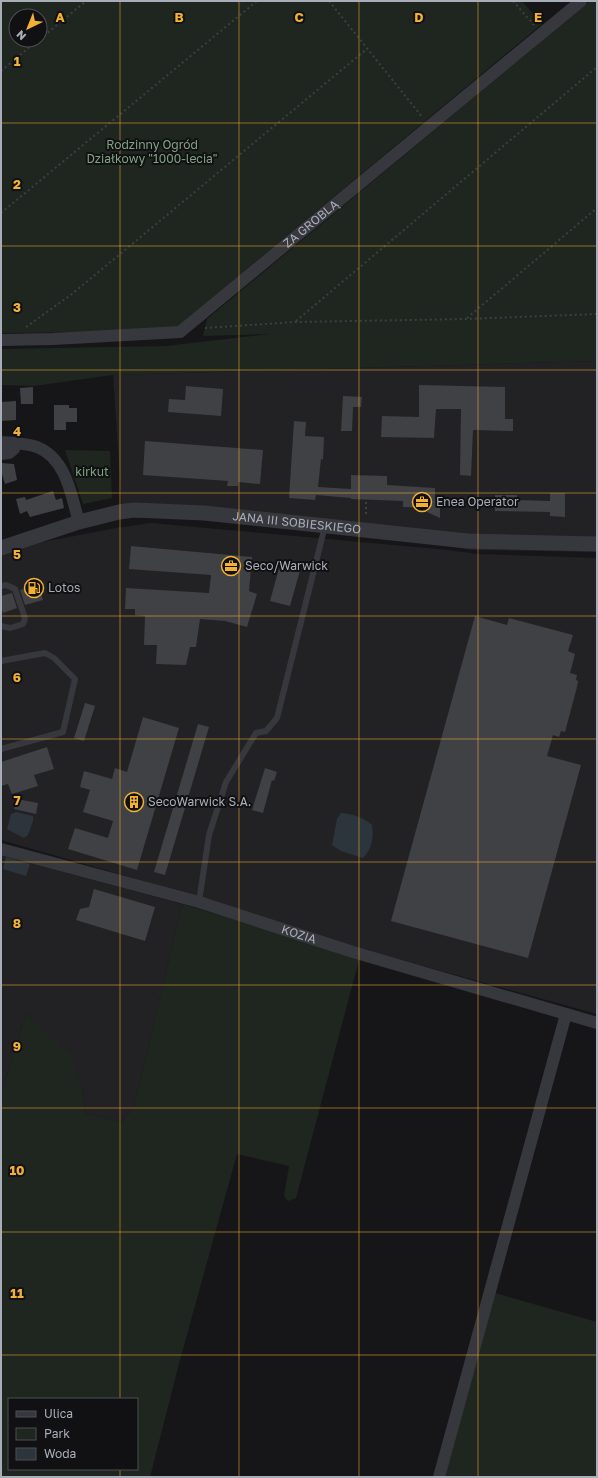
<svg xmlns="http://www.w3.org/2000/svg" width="598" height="1478" font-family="'Golos Text',sans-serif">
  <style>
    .built { fill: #222225 }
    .green { fill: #1e261f; fill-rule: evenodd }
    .water { fill: #2c353c }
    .building { fill: #404145 }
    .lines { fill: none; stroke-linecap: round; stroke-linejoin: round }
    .path { stroke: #3d3f44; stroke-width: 2; stroke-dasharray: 2 3; stroke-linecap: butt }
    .service { stroke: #37383d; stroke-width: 6 }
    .minor { stroke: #37383d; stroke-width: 12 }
    .tertiary { stroke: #37383d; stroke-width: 15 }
    .grid { fill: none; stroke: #f2b134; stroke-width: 1; stroke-opacity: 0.55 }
    .labels { text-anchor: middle; stroke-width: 4; stroke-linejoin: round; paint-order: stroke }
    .park-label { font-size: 12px; fill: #7fa381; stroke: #111113 }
    .street-label { font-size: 12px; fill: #a8adb8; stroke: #111113 }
    .poi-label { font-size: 12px; fill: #a8adb8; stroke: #111113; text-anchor: start }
    .grid-label { font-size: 13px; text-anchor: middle; font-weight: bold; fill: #f2b134; stroke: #111113; stroke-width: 4; stroke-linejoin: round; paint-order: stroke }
  </style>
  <rect width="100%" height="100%" fill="#161618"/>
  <!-- built -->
  <path class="built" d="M597,361v191l-125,-2 -140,-24 -210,-19 -9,-132z
    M151,523l297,27 29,4 120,4v456l-235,-65 -222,-69 -139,-40v-285l42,-13 73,-14z
    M1,855l181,49 -48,203 -13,15 -36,-9 -3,-27 -56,-72 -25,80z"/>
  <!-- green -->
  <path class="green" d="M1,1h521l20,23 -364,302 -8,2 -51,4 -118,1zM16,16h24v24h-24z
    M590,1h7v360l-484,14 -79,11 -33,-1v-36l165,-3 104,-12 -67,2 4,-17z
    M65,450l45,1 2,47 -29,6z
    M182,904l175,52 2,4 -63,238 -8,3 -4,-5 5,-30 -52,-12 -57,206 -30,117h-149v-383l25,-80 43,39 13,33 3,27 36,9 13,-15zM9,1399h128v70h-128z
    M495,1293l102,29v155h-154z"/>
  <!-- water -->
  <path class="water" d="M16,812l17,4v5l-5,14 -4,3 -17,-9 4,-15z
    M341,813c12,1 22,4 31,12 2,12 0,24 -9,33l-22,-7 -9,-6 5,-26z
    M6,857l24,7 -4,12 -23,-7z"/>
  <!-- building -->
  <path class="building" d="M419,385l86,2v32h8v12l-40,-1 -2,46 -11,-1 1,-66h-25l-2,29 -53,-1 1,-21 37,1z
    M186,386l37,3 -2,27 -53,-4 1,-13 16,1z
    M33,387v17h-12l-1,-16z
    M343,396l19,1 -1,10h-8l-1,24h-11z
    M16,401v19l-15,1v-19z
    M54,405h15v3h8v14h-11v8h-12z
    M294,421l12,1 -1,14 19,1 -1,23 -2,-1 -3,28 33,2v-14l36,1v9l48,3v10h5v20l-13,-6 1,-4 -25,-1v-6l-52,-2v-1l-35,-3 -1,5 -26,-2z
    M145,441l118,9 -3,34 -22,-2v4h-11l1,-5 -85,-6z
    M1,463l13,1 3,16 -12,4 -4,-13z
    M53,491l3,9 6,-2 2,10 -34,9 -3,-6 -7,3 -4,-15 9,-2 1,3z
    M550,493h15v24l-15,-1v-4l-55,-1v-16h22v5l33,1z
    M131,546l121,11 -3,34 8,3 -10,33 -22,-6 -25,-2 -4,28h-6l-4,18 -30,-1 1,-19h-13l1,-29 -10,-1v-6h-10l1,-21 83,5 2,-18 -82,-6z
    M281,561l20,6 -11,39 -20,-5z
    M38,584l5,16 -18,5 -5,-15z
    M12,593l5,15 -14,5 -2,-6v-11z
    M475,616l32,9 2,-7 64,17 -5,16 7,3 -5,19 7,2 -1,5 2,1 -1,6 -12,45 -4,-1 -2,6 -6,-2 -6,21 34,9 -53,193 -137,-37z
    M85,703l10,3 -11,35 -10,-3z
    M143,717l36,11 -42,142 -69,-21 7,-21 33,10 5,-17 -30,-9 7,-22 -10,-3 4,-16 28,8 3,-11 12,4z
    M198,724l11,3 -44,148 -11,-3z
    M47,747l7,22 -20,6 4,11 -26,8 -4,-10 -7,2v-24z
    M265,768l12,4 -3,9 -2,-1 -9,33 -11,-3z
    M17,799l21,4 -2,11 -22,-5z
    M94,889l61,18 -10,34 -69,-21 4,-11 9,-2z"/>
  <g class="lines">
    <!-- path -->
    <path class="path" d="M329,1l94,117
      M513,1l21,24
      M40,39l46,-38
      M1,71l37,-31
      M1,213l256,-212
      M467,318l130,-110
      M296,321l301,-254
      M26,327l46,-33 296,-246
      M205,328l90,-6 171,-3 131,-5
      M366,514v-12"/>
    <!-- service -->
    <path class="service" d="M1,586l5,-1 9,4 10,29 -2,6 -13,4 -9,-2
      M1,661l44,-8 9,5 21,21 -12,53 -62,17
      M199,902l10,-67 17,-53 30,-49 10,-2 11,-13 48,-192"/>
    <!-- minor -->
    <g class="minor">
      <path id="s1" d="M1,340l52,-1 127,-7 401,-331"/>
      <path d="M1,442c12,1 25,1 36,5 30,12 34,49 42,75"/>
      <path d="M1,454l8,-1 5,-4 1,-6"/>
      <path id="s2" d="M1,849l198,53 154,50 244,71"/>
      <path d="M439,1477l127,-463"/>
    </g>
    <!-- tertiary -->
    <path class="tertiary" id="s3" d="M1,548l78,-26 40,-10 15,-2 70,3 263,28 130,3"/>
  </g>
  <!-- grid -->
  <path class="grid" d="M120,1v1398M239,1v1476M359,1v1476M478,1v1476M1,123h596M1,246h596M1,370h596M1,493h596M1,616h596M1,739h596M1,862h596M1,985h596M1,1108h596M1,1232h596M1,1355h596M120,1469v8"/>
  <!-- icons -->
  <defs>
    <g id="office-ring" transform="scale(1)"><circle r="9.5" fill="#111113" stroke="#f2b134" stroke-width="1.5"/><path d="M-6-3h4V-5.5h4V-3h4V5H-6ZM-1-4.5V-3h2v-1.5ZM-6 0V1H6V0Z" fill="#f2b134"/></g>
    <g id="fuel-ring" transform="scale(1)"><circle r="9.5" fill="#111113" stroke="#f2b134" stroke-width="1.5"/><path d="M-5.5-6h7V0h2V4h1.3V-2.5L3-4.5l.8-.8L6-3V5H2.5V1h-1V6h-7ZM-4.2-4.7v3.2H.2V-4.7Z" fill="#f2b134"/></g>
    <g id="building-ring" transform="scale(1)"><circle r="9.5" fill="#111113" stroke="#f2b134" stroke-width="1.5"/><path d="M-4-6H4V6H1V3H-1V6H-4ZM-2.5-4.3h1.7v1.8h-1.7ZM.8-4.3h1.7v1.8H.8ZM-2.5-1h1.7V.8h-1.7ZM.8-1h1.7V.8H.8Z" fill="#f2b134"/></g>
  </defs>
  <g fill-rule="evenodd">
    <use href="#office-ring" x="422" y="502"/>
    <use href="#office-ring" x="231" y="566"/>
    <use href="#fuel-ring" x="34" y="588"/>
    <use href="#building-ring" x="134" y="802"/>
  </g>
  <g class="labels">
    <!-- park labels -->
    <g class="park-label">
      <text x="152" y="149">Rodzinny Ogród<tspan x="152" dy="14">Działkowy "1000-lecia"</tspan></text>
      <text x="92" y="476">kirkut</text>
    </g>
    <!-- street labels -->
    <g class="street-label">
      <text dy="4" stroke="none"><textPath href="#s1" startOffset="349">ZA GROBLĄ</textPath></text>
      <text dy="4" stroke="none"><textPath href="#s3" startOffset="302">JANA III SOBIESKIEGO</textPath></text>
      <text dy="4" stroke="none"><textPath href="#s2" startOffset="310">KOZIA</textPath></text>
    </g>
    <!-- poi labels -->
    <g class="poi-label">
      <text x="436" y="506">Enea Operator</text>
      <text x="245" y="570">Seco/Warwick</text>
      <text x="48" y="592">Lotos</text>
      <text x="148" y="806">SecoWarwick S.A.</text>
    </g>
  </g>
  <g class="grid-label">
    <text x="60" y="22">A</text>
    <text x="179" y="22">B</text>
    <text x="299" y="22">C</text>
    <text x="419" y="22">D</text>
    <text x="538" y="22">E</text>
    <text x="17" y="66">1</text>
    <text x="17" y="189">2</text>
    <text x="17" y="312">3</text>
    <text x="17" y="436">4</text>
    <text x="17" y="559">5</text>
    <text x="17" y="682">6</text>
    <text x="17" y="805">7</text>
    <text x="17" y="928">8</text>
    <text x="17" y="1051">9</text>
    <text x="17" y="1175">10</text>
    <text x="17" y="1298">11</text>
  </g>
  <!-- border -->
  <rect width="598" height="1478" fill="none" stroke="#a8adb8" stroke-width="4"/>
  <!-- legend -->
  <rect x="8" y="1398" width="130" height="72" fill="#111113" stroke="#4d4f55"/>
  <rect x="16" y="1411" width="20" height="6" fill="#37383d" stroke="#4d4f55"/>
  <text x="44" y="1418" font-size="12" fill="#a8adb8">Ulica</text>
  <rect x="16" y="1428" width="20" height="12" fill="#1e261f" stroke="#4d4f55"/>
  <text x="44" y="1438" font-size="12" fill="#a8adb8">Park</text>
  <rect x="16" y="1448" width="20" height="12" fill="#2c353c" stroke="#4d4f55"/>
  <text x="44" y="1458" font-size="12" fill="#a8adb8">Woda</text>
  <!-- north arrow -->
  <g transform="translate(28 28) rotate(223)"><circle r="19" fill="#111113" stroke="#4d4f55"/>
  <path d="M0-3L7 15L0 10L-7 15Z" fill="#f2b134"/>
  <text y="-6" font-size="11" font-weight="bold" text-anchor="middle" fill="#a8adb8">N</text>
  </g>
</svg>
